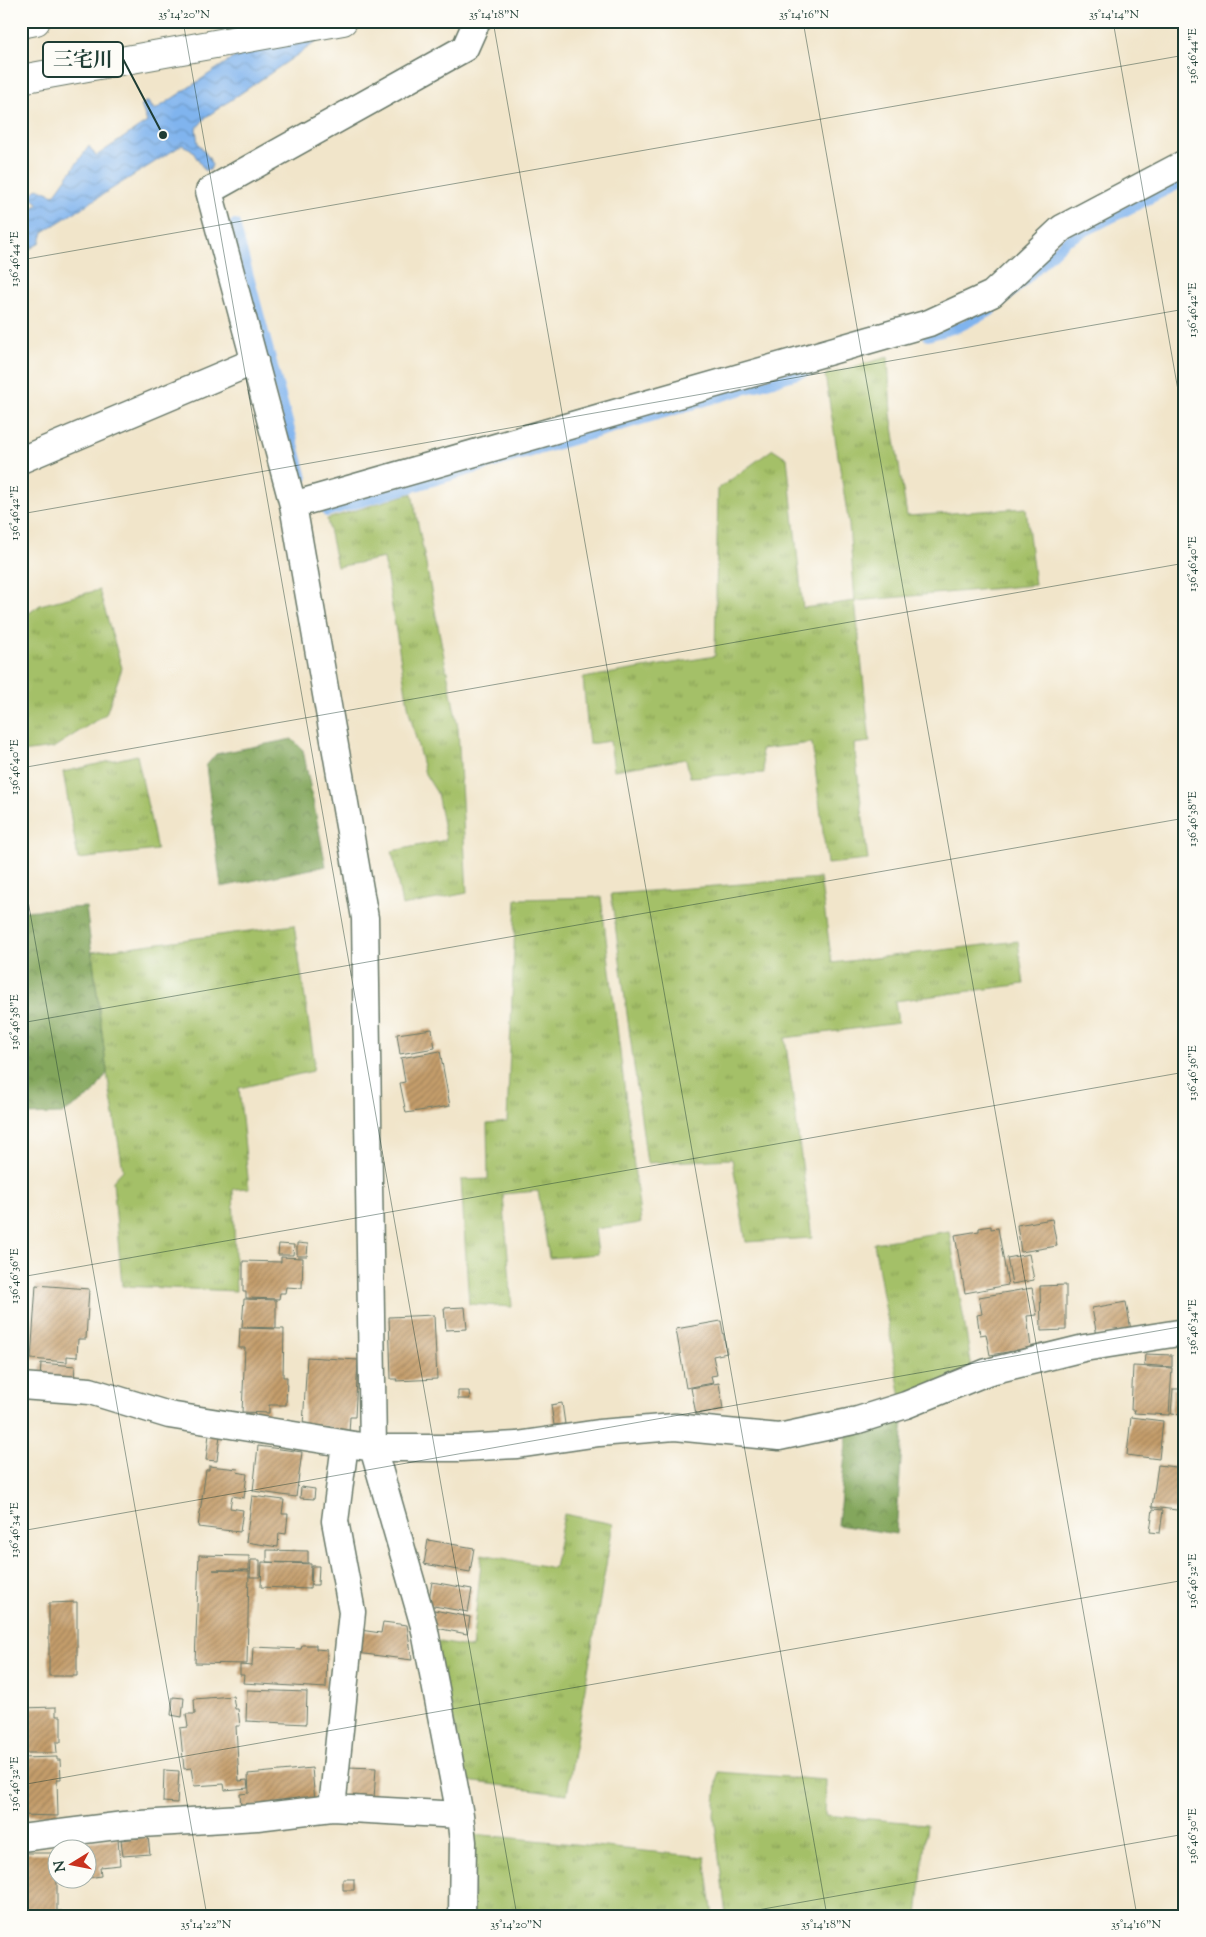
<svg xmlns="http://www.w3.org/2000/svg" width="1206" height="1937" font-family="'Sorts Mill Goudy','Noto Serif JP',serif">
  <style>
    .grass { fill: url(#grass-tufts); stroke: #627e4e }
    .forest { fill: url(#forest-crowns); stroke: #517248 }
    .water { fill: url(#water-waves); stroke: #507891 }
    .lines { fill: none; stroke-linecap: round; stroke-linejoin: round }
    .stream { stroke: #80b4ee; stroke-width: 10 }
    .building { fill: url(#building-hatch) }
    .minor-casing { stroke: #687868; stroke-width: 29 }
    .primary-casing { stroke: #687868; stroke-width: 30 }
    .minor { stroke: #fff; stroke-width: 26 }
    .primary { stroke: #fff; stroke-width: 28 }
    .ticks { fill: none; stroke: #1f3d34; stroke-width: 1; stroke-opacity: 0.45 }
    .leader { fill: none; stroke: #1f3d34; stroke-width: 2 }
    .callout-dot { fill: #1f3d34; stroke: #fdfcf7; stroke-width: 2 }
    .callout { fill: #fdfcf7; stroke: #1f3d34; stroke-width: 2 }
    .callout-label { font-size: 20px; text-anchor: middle; font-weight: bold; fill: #1f3d34 }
    .neatline { fill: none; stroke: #1f3d34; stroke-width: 2 }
    .ticks-label { font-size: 12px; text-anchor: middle; fill: #1f3d34 }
  </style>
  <defs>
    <pattern id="grass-tufts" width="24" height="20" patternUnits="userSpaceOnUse" patternTransform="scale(1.25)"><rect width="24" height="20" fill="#a4c067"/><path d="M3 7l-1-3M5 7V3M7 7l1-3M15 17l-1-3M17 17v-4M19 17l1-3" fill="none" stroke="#859d56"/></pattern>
    <pattern id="forest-crowns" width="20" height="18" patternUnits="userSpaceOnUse" patternTransform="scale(1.25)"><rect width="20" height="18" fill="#83a65c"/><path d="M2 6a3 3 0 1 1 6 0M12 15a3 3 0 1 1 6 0" fill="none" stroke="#6b884d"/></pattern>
    <pattern id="water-waves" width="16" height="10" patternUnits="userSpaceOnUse" patternTransform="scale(1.25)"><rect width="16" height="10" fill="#80b4ee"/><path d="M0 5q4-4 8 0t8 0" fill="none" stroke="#6894c2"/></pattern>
    <pattern id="building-hatch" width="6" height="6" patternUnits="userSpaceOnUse" patternTransform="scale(1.25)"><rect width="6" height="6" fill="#c49d6b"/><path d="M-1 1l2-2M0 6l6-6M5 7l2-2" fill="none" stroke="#9f8159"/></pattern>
  </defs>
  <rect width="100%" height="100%" fill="#fdfcf7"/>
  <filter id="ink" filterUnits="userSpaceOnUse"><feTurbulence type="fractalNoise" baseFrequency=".02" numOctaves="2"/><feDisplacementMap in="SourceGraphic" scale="10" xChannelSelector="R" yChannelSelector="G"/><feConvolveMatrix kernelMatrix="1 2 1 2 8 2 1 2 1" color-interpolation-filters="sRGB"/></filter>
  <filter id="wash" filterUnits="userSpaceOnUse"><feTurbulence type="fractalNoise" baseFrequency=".0096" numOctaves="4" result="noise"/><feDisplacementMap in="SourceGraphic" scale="20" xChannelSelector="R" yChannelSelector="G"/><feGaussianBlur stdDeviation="1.12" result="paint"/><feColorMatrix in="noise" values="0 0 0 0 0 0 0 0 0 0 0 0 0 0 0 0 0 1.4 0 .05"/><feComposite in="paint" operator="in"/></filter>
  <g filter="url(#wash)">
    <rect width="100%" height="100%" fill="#f1e5ca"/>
    <!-- grass -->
    <path class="grass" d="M888,357l3,57 16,102 119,-8 9,77 -180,16 15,141 -16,2 14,116 -41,4 -15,-121 -51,6 3,24 -74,4 -4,-18 -72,11 -4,-29 -21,3 -6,-66 132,-22 3,-167 55,-40 14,9 16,150 52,-7 -6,-76 -24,-150z
      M412,493l46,235 9,165 -65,13 -10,-55 54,-11 -9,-47 -12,-19 -16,-63 -25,-153 -47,9 -10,-48z
      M99,590l23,78 -16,46 -53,34 -32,4v-133l19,-14z
      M137,755l20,95 -79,9 -15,-87z
      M820,878l12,85 186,-22 6,43 -129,17 3,22 -113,15 27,200 -66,4 -14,-83 -85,4 -36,-269z
      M601,897l40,326 -46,6 3,25 -49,4 -11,-67 -35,3 9,113 -43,-3 -8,-124 27,-1 -1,-55 20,-2 9,-223z
      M294,925l20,134 -1,12 -74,17 10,100 -16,1 3,102 -114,-5 -9,-105 10,-11 -16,-97 -15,-121z
      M949,1231l23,137 -71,30 -27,-155z
      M564,1514l49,10 -46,270 -100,-13 -32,-140 37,7 10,-94 72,14z
      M718,1772l108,8 -1,35 102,9 -10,92h-191l-12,-101z
      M473,1834l232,23 8,59h-240z"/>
    <!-- forest -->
    <path class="forest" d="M292,739l11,11 23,116 -105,21 -15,-121 10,-12z
      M86,907l21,166 -14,21 -31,20 -41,1v-204z
      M904,1416l-8,118 -58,-9 9,-92z"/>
    <!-- water -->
    <path class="water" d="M347,21l-141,96 -10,12 2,14 11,15 3,7 -2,5 -5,1 -14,-22 -9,-4 -139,87 -3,11 -19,11v-40l18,-10 -9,-8 8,-8 16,7 35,-49 7,10 51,-34 -6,-17 6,-4 8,9 96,-64z"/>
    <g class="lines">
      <!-- stream -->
      <path class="stream" d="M235,224l68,254
        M1004,300l62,-59 119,-60
        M928,336l31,-9 32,-16
        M327,512l488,-143"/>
    </g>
    <g id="blocks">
      <!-- building -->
      <path class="building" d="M432,1029l3,19 -35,6 -3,-20z
        M440,1051l10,55 -44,7 -6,-30 5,-1 -4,-24z
        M1052,1219l5,27 -36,6 -4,-27z
        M991,1226v3l7,-1 10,57 -43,8 -10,-58 24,-4v-3z
        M297,1243l11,1 -1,12h-10z
        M279,1244l15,1 -1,10h-15z
        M1029,1254l5,26 -22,4 -5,-26z
        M281,1257l22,1 -1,30 -16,-1 -1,6h-5l-1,6 -33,-1v-6h-3v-31l38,1z
        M36,1285l53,4 -3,50h-8l-1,18 -10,-1v6l-36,-3z
        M1066,1285v45l-25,1 -1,-45z
        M1032,1288l5,27 -10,1 4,32 -41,7 -4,-21 -6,1 -3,-20 5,-1 -3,-17z
        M244,1299l32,1v28l-34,-1z
        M1126,1302l5,28 -34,6 -5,-28z
        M465,1307l2,22 -21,1 -2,-22z
        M434,1315l3,64 -41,2 1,-2h-6l-2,-62z
        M721,1321l6,32 -14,3 4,19 -6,1 2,7 -27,5 -10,-59z
        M240,1328l44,1 -1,48h4l-1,28h-17v8l-27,-1 3,-64h-6z
        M1145,1354l27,1v12l-28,-2z
        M307,1357l51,3 -3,57h-5l-1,16 -18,-1v-5l-28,-1z
        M41,1363l34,3 -1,15 -34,-2z
        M1133,1366l39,2 -3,47 -35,-2 1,-3h-4z
        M719,1383l4,26 -27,5 -5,-26z
        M1173,1389h12l-1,26 -13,-1z
        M458,1391h11l1,8h-12z
        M562,1403l3,21 -11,1 -3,-20z
        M1131,1417l32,4 -4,38 -32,-4z
        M209,1434l11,1 -3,26 -11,-1z
        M258,1446l44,6 -6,45 -43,-6z
        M1158,1465l27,3v43l-33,-4z
        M209,1466l29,3 -1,3 10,2 -3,24 -12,-2 -2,12 13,2 -3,22 -42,-5 8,-57h3z
        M301,1487l14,2 -1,10 -14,-1z
        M252,1496l32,4 -2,14h6l-2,20 -7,-1 -1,14 -32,-5z
        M1153,1509l10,1 -3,23 -10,-1z
        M428,1540l46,8 -4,24 -46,-8z
        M267,1550l41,1v12l-41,-1z
        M199,1555l50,1v14h-36l36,1 -2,93 -52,-1z
        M251,1560h9v17h-10z
        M262,1562l49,2 -1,25 -49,-2z
        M312,1566h7l-1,19h-7z
        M432,1582l40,7 -4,23 -40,-7z
        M77,1602v74h-28v-73z
        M434,1610l36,7 -3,17 -36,-7z
        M383,1622l24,3 5,35 -55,-7 3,-23 21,3z
        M302,1645h14v4l11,1 -1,38 -83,-5 1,-8h-4v-10l12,1 1,-19 48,2z
        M247,1690l60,2 -1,32 -60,-3z
        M233,1696l2,13h3l2,17h-4l3,55 8,-1 1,8 -23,2 -1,-6 -30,2 -3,-18 -7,1 -4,-41 8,-1 -2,-13h9l-1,-15z
        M173,1697l11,1 -2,19 -11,-2z
        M56,1707v9h5v26h-5l1,11h-36v-45z
        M57,1757v3h3l1,19h-4l1,37 -37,-1v-57z
        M347,1767l29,1 -2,31 -28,-1z
        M312,1768l3,33 -74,7 -1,-14 9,-1 -1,-19z
        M164,1770l15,1 -2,32 -14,-1z
        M148,1837l2,17 -27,2 -2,-16z
        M118,1839l2,26 -20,2 1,9 -13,2v-28h-25l-1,-6z
        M23,1853h34v58h5v5h-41v-56l2,-1z
        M343,1879h11v11h-11z"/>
    </g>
  </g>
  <g filter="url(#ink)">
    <use href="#blocks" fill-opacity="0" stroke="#687868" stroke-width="1"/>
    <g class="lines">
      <!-- minor casing -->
      <g class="minor-casing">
        <path id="minor" d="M21,460l234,-99
          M293,505l636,-182 63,-29 70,-66 123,-65
          M21,1386l69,5 79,24 204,33h88l56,-3 82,-12 76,-6 104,10 79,-17 48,-15 81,-33 97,-24 101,-16
          M332,1808l20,-196 -17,-91 10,-77
          M21,1838l103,-13 133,-8 75,-9 128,7
          M462,1916l1,-74 -3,-27 -36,-189 -51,-178 -8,-530 -72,-413 -84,-314 256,-143 12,-27"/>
      </g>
      <!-- primary casing -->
      <g class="primary-casing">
        <path id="primary" d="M21,24l15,-3
          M21,79l322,-58"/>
      </g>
      <!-- minor -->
      <use href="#minor" class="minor"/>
      <!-- primary -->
      <use href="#primary" class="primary"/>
    </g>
  </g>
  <!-- ticks -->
  <path class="ticks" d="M183,21l334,1895M493,21l334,1895M803,21l334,1895M1113,21l72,409M21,260l1164,-205M21,514l1164,-205M21,768l1164,-205M21,861l186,1055M21,1023l1164,-205M21,1277l1164,-205M21,1531l1164,-205M21,1785l1164,-205M724,1916l461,-82"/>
  <!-- callouts -->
  <path class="leader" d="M163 135L123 59"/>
  <circle class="callout-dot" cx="163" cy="135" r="5"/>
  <rect class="callout" x="43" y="42" width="80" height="35" rx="5"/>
  <g class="callout-label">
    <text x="83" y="66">三宅川</text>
  </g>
  <!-- margin -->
  <rect width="1206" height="1937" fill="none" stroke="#fdfcf7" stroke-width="55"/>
  <!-- north arrow -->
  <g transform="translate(72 1864) rotate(260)"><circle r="24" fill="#fdfcf7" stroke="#a4b0a9"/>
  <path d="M0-4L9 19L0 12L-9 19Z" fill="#c8321e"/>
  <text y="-8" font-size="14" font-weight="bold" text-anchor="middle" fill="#1f3d34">N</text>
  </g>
  <rect x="28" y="28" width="1150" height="1882" class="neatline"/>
  <g class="ticks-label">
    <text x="184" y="18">35°14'20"N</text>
    <text x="494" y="18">35°14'18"N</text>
    <text x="804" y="18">35°14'16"N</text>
    <text x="1114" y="18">35°14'14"N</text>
    <text transform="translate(1192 56) rotate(-90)" y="4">136°46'44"E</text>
    <text transform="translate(14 259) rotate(-90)" y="4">136°46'44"E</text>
    <text transform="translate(1192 310) rotate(-90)" y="4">136°46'42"E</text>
    <text transform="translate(14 513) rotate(-90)" y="4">136°46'42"E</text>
    <text transform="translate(1192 564) rotate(-90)" y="4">136°46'40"E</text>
    <text transform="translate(14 767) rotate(-90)" y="4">136°46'40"E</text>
    <text transform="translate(1192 819) rotate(-90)" y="4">136°46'38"E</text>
    <text transform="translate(14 1022) rotate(-90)" y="4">136°46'38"E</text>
    <text transform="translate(1192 1073) rotate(-90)" y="4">136°46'36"E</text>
    <text transform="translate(14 1276) rotate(-90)" y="4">136°46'36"E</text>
    <text transform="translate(1192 1327) rotate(-90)" y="4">136°46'34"E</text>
    <text transform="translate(14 1530) rotate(-90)" y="4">136°46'34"E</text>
    <text transform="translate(1192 1581) rotate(-90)" y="4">136°46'32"E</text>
    <text transform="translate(14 1784) rotate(-90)" y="4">136°46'32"E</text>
    <text transform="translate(1192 1836) rotate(-90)" y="4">136°46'30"E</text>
    <text x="206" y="1928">35°14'22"N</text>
    <text x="516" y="1928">35°14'20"N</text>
    <text x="826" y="1928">35°14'18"N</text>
    <text x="1136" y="1928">35°14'16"N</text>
  </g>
</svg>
